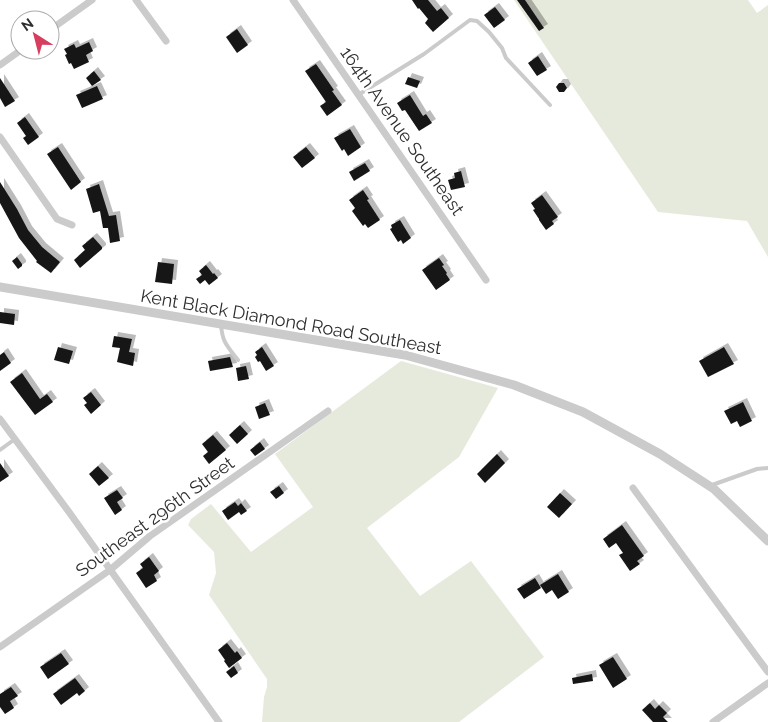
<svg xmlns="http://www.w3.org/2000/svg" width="768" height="722" font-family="Raleway,sans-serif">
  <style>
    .green { fill: #e6eadc }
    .building { fill: #151515; filter: url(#shadow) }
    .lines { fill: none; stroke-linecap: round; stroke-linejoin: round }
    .service { stroke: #cbcbcb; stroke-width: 4 }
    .minor { stroke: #cbcbcb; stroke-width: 7 }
    .tertiary { stroke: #cbcbcb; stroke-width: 9 }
    .labels { text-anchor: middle; stroke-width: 5; stroke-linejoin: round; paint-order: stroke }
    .street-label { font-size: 18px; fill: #2e2e2e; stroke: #fff }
  </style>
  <defs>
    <filter id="shadow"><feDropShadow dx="4" dy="-4" stdDeviation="0" flood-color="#0004"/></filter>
  </defs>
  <rect width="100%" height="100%" fill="#fff"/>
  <!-- green -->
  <path class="green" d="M514,0h234l9,13 11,-8v252l-21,-36 -89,-9z
    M401,361l97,27 -39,69 -92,71 53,68 51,-35 73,96 -85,65h-197l2,-25 3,-10v-8l-58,-84 7,-22 -2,-21 -26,-27 3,-6 20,-15 40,48 62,-45 -38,-53z"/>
  <!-- building -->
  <path class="building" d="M412,0h16l9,11 4,-3 8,10 -16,14 -8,-9 3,-4 -9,-11 -1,1z
    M517,0h8l19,28 -5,3z
    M495,7l10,13 -11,8 -10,-13z
    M237,29l11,16 -11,8 -11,-16z
    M89,42l4,9 -7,4 3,7 -15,7 -3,-6 -2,1 -4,-9 2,-1 -3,-5 10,-5 2,4z
    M538,56l9,14 -10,6 -9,-13z
    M316,64l18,26 -2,1 10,14 -15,11 -7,-10 6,-4 -21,-31z
    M94,71l7,9 -9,6 -6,-8z
    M408,77l12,4 -3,7 -12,-4z
    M0,78l15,23 -10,6 -5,-9z
    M559,83h5l3,5 -3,4h-5l-3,-5z
    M97,86l6,13 -21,9 -6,-13z
    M410,95l13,21 3,-2 6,9 -13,8 -14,-21 -3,1 -5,-8z
    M25,117l14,20 -11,8 -5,-7 3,-2 -9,-13z
    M350,129l11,18 -13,9 -4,-7 -2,2 -8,-13z
    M58,147l23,35 -10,8 -24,-36z
    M306,147l9,11 -13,10 -9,-11z
    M365,163l5,8 -16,10 -5,-9z
    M461,171l4,16 -14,3 -3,-10 7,-2 -1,-5z
    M0,182l17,27 11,21 14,17 18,15 -9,11 -15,-11 1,-1 -18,-23 -19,-35z
    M99,184l10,32 7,-1 4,26 -10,2 -2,-15h-5l-3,-17 -7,2 -7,-24z
    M363,190l6,9 -2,1 13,20 -12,8 -3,-4 -2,2 -11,-15 3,-3 -6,-8z
    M542,195l16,22 -6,4 2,3 -8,6 -7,-10v-1l-6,-9 2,-1 -4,-6z
    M400,220l11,18 -8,6 -2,-4 -3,2 -8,-13 2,-1 -1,-3z
    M93,237l9,10v2l-22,19 -6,-8 11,-10 -3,-4z
    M17,257l5,7v2l-4,3 -6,-8z
    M439,258l5,7 -2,1 5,7 -1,1 4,6 -14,10 -14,-20z
    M158,262l16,2 -2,20 -17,-2z
    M206,265l7,9 1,-1 4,5 -9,7 -4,-5 -5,4 -4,-5 6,-4 -3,-4z
    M0,312l15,2 -1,11 -14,-2z
    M114,336l18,3 -3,13 6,1 -2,13 -16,-4 3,-14 -8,-1z
    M58,347l15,4 -4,13 -15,-4z
    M262,347l12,19 -8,5 -6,-10 -2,1 -3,-5 2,-2 -2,-3z
    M724,347l10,17 -26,13 -9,-16z
    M4,352l7,11 -11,8v-16z
    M230,357l3,10 -23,4 -2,-10z
    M246,366l3,13 -11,2 -2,-13z
    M22,373l18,26 7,-5 6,8 -18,13 -25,-33z
    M91,392l10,13 -10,9 -7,-9 3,-2 -4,-5z
    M743,402l9,19 -12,6 -3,-6 -6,3 -7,-13z
    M265,403l5,12 -11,4 -4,-12z
    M240,425l8,9 -11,10 -8,-9z
    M213,435l13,15 -17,14 -6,-8 5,-4 -6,-8z
    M260,442l5,7 -10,7 -5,-6z
    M497,454l8,9 -20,20 -8,-9z
    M0,463l9,13 -9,6z
    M98,466l11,12 -10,8 -10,-12z
    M279,486l5,7 -8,6 -6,-7z
    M117,490l6,8 -6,4 5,8 -7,5 -11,-17z
    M560,493l12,11 -13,14 -12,-11z
    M235,502l3,4 3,-3 6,8 -6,4 -2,-3 -11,8 -6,-9z
    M622,525l22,31 -7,5 3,3 -10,7 -11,-16 4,-2 -7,-10 -7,5 -6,-9z
    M149,557l10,14 -5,4 3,6 -11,7 -10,-15 7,-5 -3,-4z
    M558,574l11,18 -11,7 -6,-9 -6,4 -6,-9z
    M535,578l6,10 -17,11 -7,-10z
    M227,643l8,10 2,-2 5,7 -13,10 -5,-7 1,-1 -7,-10z
    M61,653l8,11 -21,15 -8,-12z
    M613,657l14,22 -14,9 -14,-23z
    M234,666l4,7 -7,5 -5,-6z
    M592,674l1,7 -20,3 -1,-6z
    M75,678l10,13 -6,5 -2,-3 -16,12 -8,-11z
    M11,687l7,9 -8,5 4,7 -9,6 -5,-7v-13z
    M650,703l5,6 4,-4 8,8 -4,4 5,5h-15l-11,-12z"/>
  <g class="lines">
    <!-- service -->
    <path class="service" d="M358,95l66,-41 46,-34 7,1 12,11 13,16 4,10 44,47
      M221,324c1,18 6,22 17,36
      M0,450l15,-11
      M712,485l45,-16 11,-1"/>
    <!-- minor -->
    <path class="minor" d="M136,0l30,41
      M293,0l193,280
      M50,30l42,-30
      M0,65l21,-15
      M0,137l57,82 15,6
      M0,419l69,93 150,210
      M633,488l135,184
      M0,647l110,-77 40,-34 178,-125
      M713,722l55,-39"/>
    <!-- tertiary -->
    <path class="tertiary" d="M0,287l405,68 109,30 69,27 77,42 54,35 54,52"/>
  </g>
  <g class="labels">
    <!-- street labels -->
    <g class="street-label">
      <text transform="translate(402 131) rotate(55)" y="6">164th Avenue Southeast</text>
      <text transform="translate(291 322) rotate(10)" y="6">Kent Black Diamond Road Southeast</text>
      <text transform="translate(155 517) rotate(-36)" y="6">Southeast 296th Street</text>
    </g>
  </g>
  <!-- north arrow -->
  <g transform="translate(35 35) rotate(324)"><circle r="24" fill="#ffffff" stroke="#ababab"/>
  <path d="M0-4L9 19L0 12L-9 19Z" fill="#d73d5f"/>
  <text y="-8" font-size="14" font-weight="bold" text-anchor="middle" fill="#2e2e2e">N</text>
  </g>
</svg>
